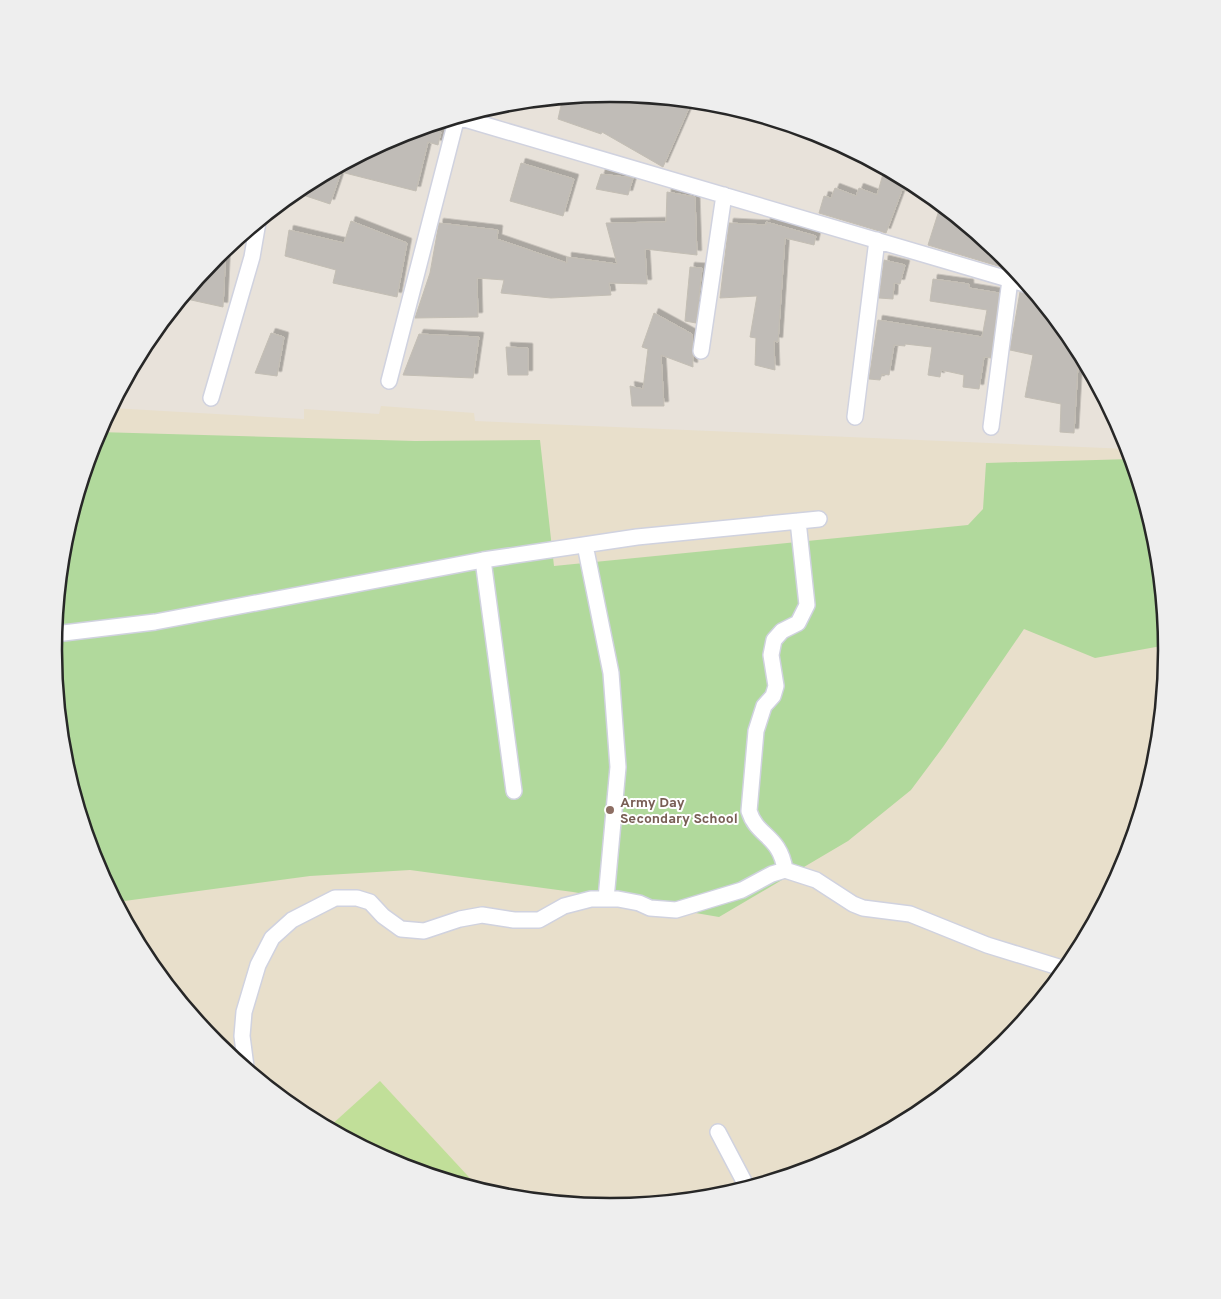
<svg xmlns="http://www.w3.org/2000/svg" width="1221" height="1299" font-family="Overpass,sans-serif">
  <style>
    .education { fill: #e8dfcb }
    .green { fill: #b1d99c }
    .pitch { fill: #c1df99 }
    .building { fill: #c0bcb7; stroke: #c3beb4; filter: url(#shadow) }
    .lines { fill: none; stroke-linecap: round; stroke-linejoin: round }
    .minor-casing { stroke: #d0d2df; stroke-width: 18 }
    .minor { stroke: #fff; stroke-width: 15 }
    .education-dot { fill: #8d6e63; stroke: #fff; stroke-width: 2 }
    .labels { text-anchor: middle; stroke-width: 4; stroke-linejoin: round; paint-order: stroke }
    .education-label { font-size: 14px; font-weight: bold; fill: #785e54; stroke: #fff; text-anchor: start }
    .rim { fill: none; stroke: #272727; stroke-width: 2.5 }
  </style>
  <defs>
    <filter id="shadow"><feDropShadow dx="4.5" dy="-4.5" stdDeviation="0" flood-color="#0004"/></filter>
  </defs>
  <rect width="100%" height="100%" fill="#e8e2da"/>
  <!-- education -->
  <path class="education" d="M381,406l93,7 1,8 654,28 28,92 10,109 -11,108 -31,105 -52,96 -69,84 -84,70 -97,51 -104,32 -109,10 -108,-11 -105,-31 -96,-52 -84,-69 -70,-84 -51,-97 -32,-104 -10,-109 11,-108 31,-105 15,-28 193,11v-10l75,5z"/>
  <!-- green -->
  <path class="green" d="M98,432l317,9 125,-1 14,126 414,-41 15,-16 3,-46 146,-4 25,82 10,104 -72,13 -71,-29 -81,118 -32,43 -63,51 -129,76 -146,-25 -163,-22 -100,6 -193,26 -21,-40 -32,-104 -10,-109 11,-108z"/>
  <!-- pitch -->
  <path class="pitch" d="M380,1081l99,107v1l-82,-25 -68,-37z"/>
  <!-- building -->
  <path class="building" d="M611,93l81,8 -29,66 -61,-35 -1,2 -43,-15 5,-22z
    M424,127l17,5 -3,13 -10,-3 -12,49 -75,-19 -11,32 -36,-12 104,-57z
    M521,163l53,16 -11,37 -53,-15z
    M889,170l21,11 -3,10 -5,-1 -16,43 -67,-20 5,-17 7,2 4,-10 21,8 3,-8 18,7 6,-21 5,1z
    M601,174l32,4 -5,17 -32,-6z
    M667,192l28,5 2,58 -52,-6 2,35 -38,-1 2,12 -60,3 -50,-5 3,-13 -27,-2 1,39 -63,1 15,-45 9,-50 59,7 -1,9 70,24v-6l50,7 -11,-41 60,-1z
    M941,204l63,52 14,16 -90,-27z
    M351,221l56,22 -10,54 -64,-14 3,-13 -51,-14 4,-26 55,13z
    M766,222l50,14 -2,9 -29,-7 -7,104 -4,-1 1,29 -20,-5 1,-27 -6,-1 7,-41 -37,2 9,-75 37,2z
    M226,248l-3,59 -41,-9 35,-42z
    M884,260l21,5 -5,19 -6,-1 -1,16 -14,-1z
    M690,267l12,1 -6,55 -11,-2z
    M933,279l36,5v4l30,5 -8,65 -7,-1 -5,32 -16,-2 1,-12 -23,-5 -1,7 -12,-2 4,-28 -27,-3v2l-11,-1 -5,30 -7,-1 -2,6 -11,-1 9,-59 104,17 5,-27 -57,-9z
    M1020,292l10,2 4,-2 40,48 12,25h-8l-4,68 -14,-1 1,-28 -36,-7 8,-42 -23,-5z
    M654,313l38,21 1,33 -32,-12 3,51h-32l-2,-20 13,3 5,-40 -6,-2z
    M271,333l13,4 -7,39 -22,-3z
    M419,334l60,3 -6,41 -70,-3z
    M506,347l22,1v27h-20z"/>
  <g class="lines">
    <!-- minor casing -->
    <g class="minor-casing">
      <path id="minor" d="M458,117l570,168
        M701,351l23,-156
        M389,381l68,-264
        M211,398l41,-141 6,-35
        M855,417l22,-177
        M991,427l19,-147
        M585,545l26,128 7,94 -12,132
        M483,560l31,231
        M55,634l100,-12 328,-62 154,-23 182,-18
        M785,870c-5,-35 -28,-33 -36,-59l7,-80 8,-25 9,-10 3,-10 -5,-31 3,-15 8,-9 16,-8 9,-18 -9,-84
        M246,1067l-4,-31 2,-24 14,-47 14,-27 20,-18 43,-22h22l13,4 13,14 18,13 23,2 36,-12 22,-4 32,5h25l25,-14 27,-7h27l21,4 11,5 26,2 66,-20 30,-16 13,-4 31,10 37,24 10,4 47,6 77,31 78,24
        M718,1132l29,55"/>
    </g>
    <!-- minor -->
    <use href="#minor" class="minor"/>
  </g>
  <!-- markers -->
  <circle class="education-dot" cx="610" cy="810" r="5"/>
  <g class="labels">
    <!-- education labels -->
    <g class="education-label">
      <text x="620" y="807">Army Day<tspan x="620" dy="16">Secondary School</tspan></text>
    </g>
  </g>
  <!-- crop -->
  <path d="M0 0H1221V1299H0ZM62 650a548 548 0 1 1 1096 0a548 548 0 1 1-1096 0Z" fill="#eee" fill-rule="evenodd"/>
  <path class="rim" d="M62 650a548 548 0 1 1 1096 0a548 548 0 1 1-1096 0Z"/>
</svg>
